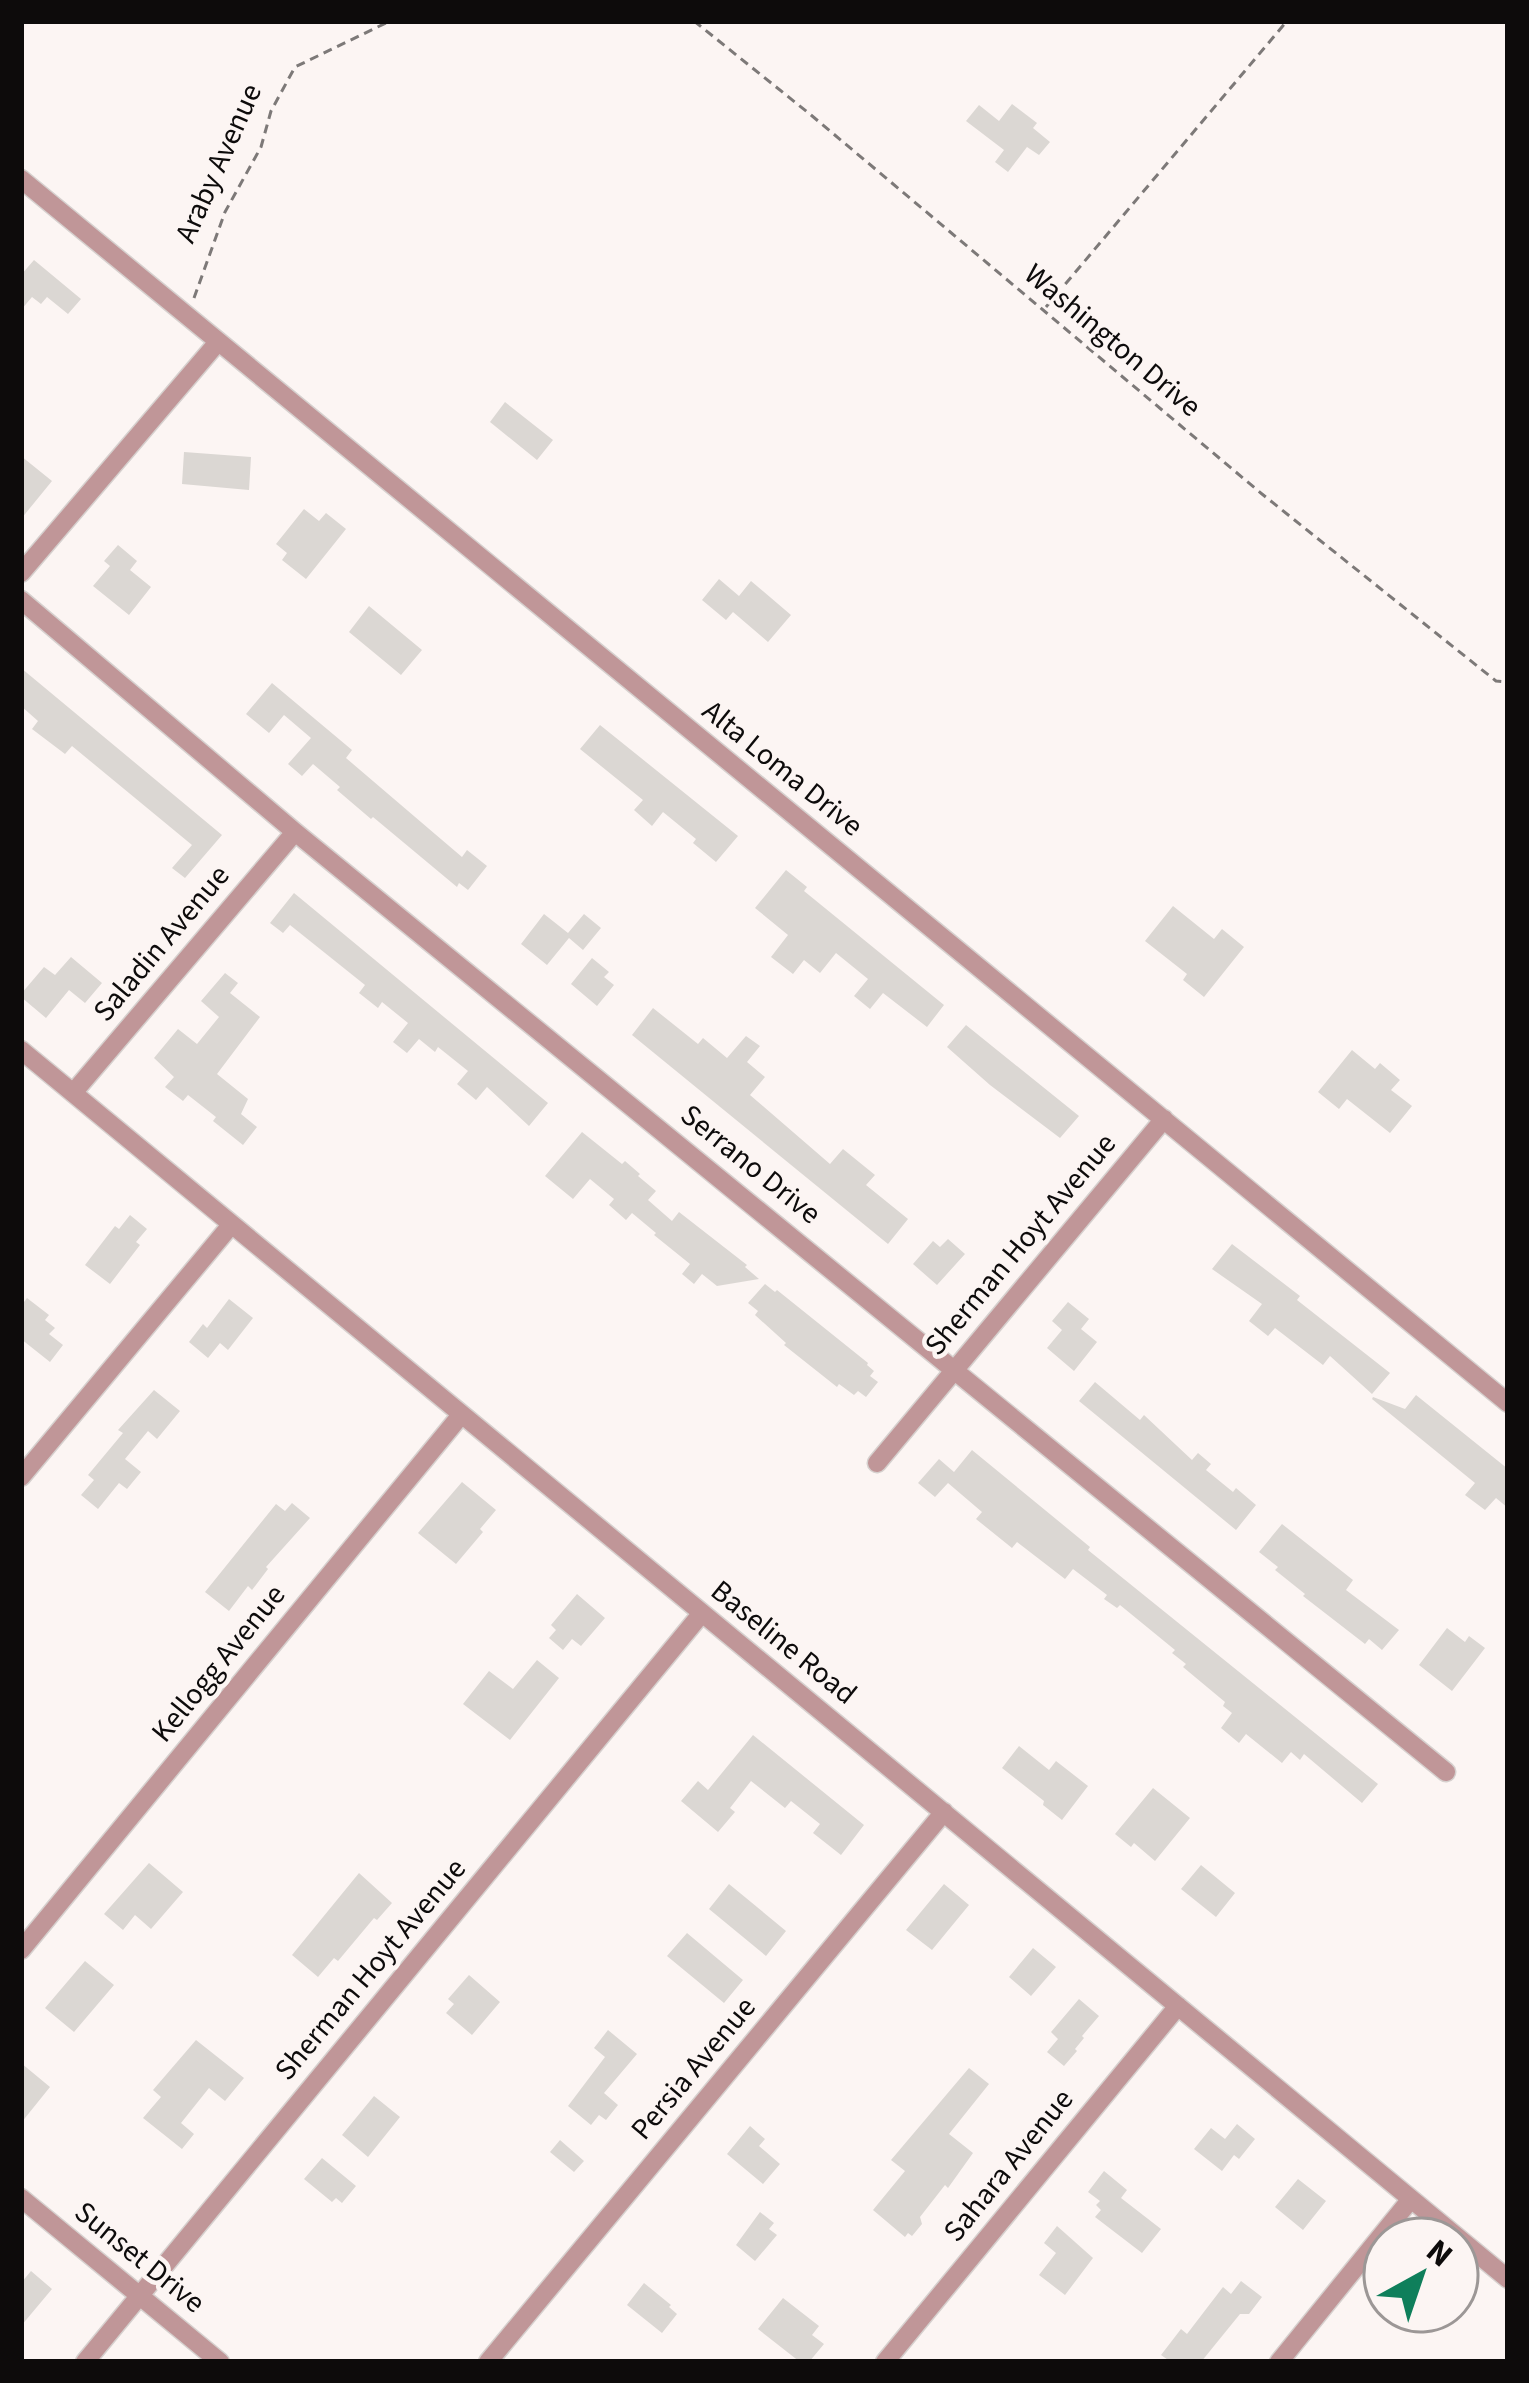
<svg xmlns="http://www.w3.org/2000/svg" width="1529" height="2383" font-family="'Source Sans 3',sans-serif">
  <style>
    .building { fill: #dbd7d3 }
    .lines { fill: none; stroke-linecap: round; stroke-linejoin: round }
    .minor-casing { stroke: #d6d0ce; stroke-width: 21 }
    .path { stroke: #7d7978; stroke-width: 3; stroke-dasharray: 9 6; stroke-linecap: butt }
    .minor { stroke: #c09698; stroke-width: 18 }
    .labels { text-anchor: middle; stroke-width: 9; stroke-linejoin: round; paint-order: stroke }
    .street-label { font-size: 30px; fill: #0d0b0b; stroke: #fcf5f3 }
  </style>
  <rect width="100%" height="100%" fill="#fcf5f3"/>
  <!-- building -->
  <path class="building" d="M1012,104l25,19 -4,5 17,14 -11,13 -12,-8 -19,25 -13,-10 9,-12 -38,-29 13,-16 20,16z
    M34,260l47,39 -13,15 -21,-17 -6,7 -9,-7 -11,13v-35z
    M505,402l48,38 -16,20 -47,-38z
    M184,452l67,5 -2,33 -67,-6z
    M21,456l31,25 -31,38z
    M304,509l15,12 7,-8 20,16 -40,50 -24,-19 5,-7 -11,-9z
    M118,545l19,16 -7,9 21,17 -22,28 -36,-29 17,-20 -6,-5z
    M719,579l20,17 12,-15 40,34 -23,27 -35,-30 -7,8 -24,-20z
    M369,606l53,44 -21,25 -52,-43z
    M21,668l201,167 -37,43 -13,-10 20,-23 -120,-99 -7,8 -33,-25 6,-8 -17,-15z
    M272,683l80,67 -6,8 89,76 27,23 5,-7 20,16 -19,24 -9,-7 -2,4 -84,-70 -2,2 -34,-29 3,-3 -27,-23 -11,12 -14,-12 23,-26 -27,-23 -15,18 -23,-19z
    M600,725l138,111 -22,26 -23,-19 3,-4 -33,-27 -11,14 -18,-16 9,-10 -63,-51z
    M786,870l21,17 -3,4 140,114 -17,22 -44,-34 -13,16 -16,-13 14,-17 -32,-26 -16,20 -16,-13 -11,14 -22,-17 17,-22 -33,-27z
    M294,893l254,210 -19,23 -42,-39 -11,13 -19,-16 11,-13 -30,-24 -3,5 -16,-13 -12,14 -14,-11 15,-19 -26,-21 -4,6 -19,-15 6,-8 -75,-60 -7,8 -13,-10z
    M1173,906l41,33 8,-10 22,18 -40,50 -21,-17 4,-6 -42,-33z
    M544,914l24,19 16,-19 17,14 -18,22 -14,-12 -22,27 -26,-21z
    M71,957l31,26 -17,20 -16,-13 -23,28 -25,-21v-3l23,-27 11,8z
    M592,958l17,14 -5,5 10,8 -17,21 -26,-22z
    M225,973l13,10 -8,10 30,24 -43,57 31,25 -7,15 16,13 -14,18 -30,-24 3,-4 -28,-22 -5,6 -18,-14 9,-10 -20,-19 24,-29 19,15 22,-27 -18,-16z
    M653,1008l45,36 5,-6 24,20 19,-22 14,10 -13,16 18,15 -15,18 80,69 13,-15 32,26 -9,10 42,34 -20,25 -256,-209z
    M966,1025l113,91 -19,22 -70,-53 -43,-38z
    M1352,1050l23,19 5,-6 20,17 -9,10 21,16 -22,27 -43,-34 -8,10 -21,-17z
    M582,1132l40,32 3,-3 15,13 -2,2 18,15 -8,9 24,21 7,-9 68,53 -2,2 14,12 -42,7 -15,-12 -8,10 -12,-10 8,-10 -36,-29 2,-2 -24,-20 -6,7 -17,-15 5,-6 -24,-20 -17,20 -28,-23z
    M130,1215l17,14 -11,13 4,3 -30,39 -25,-19 30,-39 4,3z
    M948,1239l17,15 -28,31 -24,-21 20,-23 7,6z
    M1232,1244l68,52 -3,4 93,73 -18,21 -42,-38 -7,9 -48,-37 -7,8 -19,-15 13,-17 -50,-35z
    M765,1284l10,8 2,-2 91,73 -1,2 7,6 -4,5 8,6 -12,15 -8,-6 -4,4 -15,-11 -2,3 -53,-42 2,-2 -31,-28 3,-4 -10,-8z
    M27,1298l22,17 -4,5 10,8 -6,6 14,11 -13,17 -29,-23v-33z
    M229,1299l24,19 -25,32 -8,-7 -12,15 -19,-16 14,-18 4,4z
    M1068,1302l21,17 -8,10 16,13 -23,29 -27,-23 15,-18 -10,-9z
    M1095,1382l45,38 4,-5 48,45 6,-7 13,11 -5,6 27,22 3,-4 20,17 -20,25 -157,-129z
    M154,1390l26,21 -23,28 -9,-8 -23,28 16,13 -14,17 -8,-6 -21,26 -17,-14 13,-15 -6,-5 35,-42 -5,-3z
    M1416,1395l92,74v39l-12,-10 -11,12 -20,-15 10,-12 -103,-84 1,-2 32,12z
    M972,1450l118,97 -2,3 290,234 -16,19 -58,-49 -4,6 -9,-8 -9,11 -36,-29 -7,9 -18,-15 11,-15 -9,-7 2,-4 -42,-35 3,-3 -14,-11 3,-3 -55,-45 -3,3 -13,-9 3,-4 -34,-26 -8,10 -48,-37 -5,6 -36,-29 6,-7 -34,-29 -13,14 -17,-14 21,-24 15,13z
    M462,1482l34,28 -16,19 3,3 -27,32 -38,-31z
    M292,1503l18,15 -44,49 2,2 -16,21 -4,-4 -19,25 -24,-19 71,-88 9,7z
    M1282,1524l71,56 -7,10 53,40 -17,20 -13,-11 -4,5 -62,-48 2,-2 -30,-24 3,-3 -19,-15z
    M577,1594l28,24 -24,28 -9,-7 -9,11 -14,-12 7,-8 -5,-5z
    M1447,1628l18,14 4,-6 16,12 -33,43 -33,-26z
    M537,1660l22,18 -49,62 -47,-36 26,-33 24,18z
    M753,1735l111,90 -23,30 -28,-22 7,-9 -29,-23 -6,7 -34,-27 -21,27 5,4 -17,20 -37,-31 17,-20 10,9z
    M1019,1746l30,24 7,-9 32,25 -26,34 -19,-15 1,-4 -42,-33z
    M1153,1788l37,30 -35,43 -21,-18 -3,4 -16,-13z
    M149,1863l34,29 -32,37 -16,-14 -12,15 -19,-16z
    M1201,1865l34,28 -19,24 -35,-28z
    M359,1873l33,30 -15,17 -3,-2 -36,43 -4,-3 -16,19 -26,-22z
    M729,1884l57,47 -20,25 -57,-47z
    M944,1884l25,21 -37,45 -26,-20z
    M687,1933l56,47 -19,23 -57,-47z
    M1033,1948l23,19 -25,29 -22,-19z
    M85,1961l29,24 -40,47 -29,-24z
    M469,1975l31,27 -28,33 -26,-22 8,-9 -6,-5z
    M1079,1999l20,17 -17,20 2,2 -9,11 2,2 -13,15 -17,-14 11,-13 -7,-7z
    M608,2030l29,24 -33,39 14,12 -12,15 -7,-5 -8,10 -23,-19 37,-49 -11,-9z
    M196,2040l48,38 -19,23 -16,-13 -28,35 13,11 -12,15 -39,-31 18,-21 -8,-7z
    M21,2063l29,24 -29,36z
    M969,2068l20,16 -40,50 24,19 -25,35 -3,-3 -25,32 2,7 -10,12 -4,-3 -3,4 -32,-27 32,-39 -14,-11z
    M374,2096l26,21 -32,40 -26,-22z
    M1237,2124l18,15 -16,20 -5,-4 -12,16 -28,-22 17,-21 14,11z
    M750,2126l15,13 -6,7 21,18 -17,20 -36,-30z
    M560,2140l24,21 -10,11 -24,-20z
    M322,2158l34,28 -14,17 -6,-5 -4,4 -28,-23z
    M1104,2171l23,19 -6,8 40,31 -19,24 -47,-36 6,-7 -5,-5 4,-4 -12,-9z
    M1298,2179l28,22 -23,29 -28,-23z
    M760,2212l14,11 -5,6 8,6 -22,26 -19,-16z
    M1057,2226l36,32 -28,37 -26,-20 17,-22 -12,-10z
    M31,2271l21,18 -31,37v-43z
    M1241,2281l21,16 -13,17h-9l-39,48h-30l-10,-7 20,-26 6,5 36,-47 8,7z
    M644,2283l27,22 -2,2 8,7 -15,19 -35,-28z
    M783,2298l36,28 -7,9 12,9 -15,18h-9l-42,-33z"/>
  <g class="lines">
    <!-- minor casing -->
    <g class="minor-casing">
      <path id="minor" d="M21,179l1487,1224
        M21,573l197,-231
        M21,600l274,232 1151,940
        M21,1050l1487,1229
        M73,1093l222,-261
        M877,1463l287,-344
        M21,1477l210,-252
        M21,1950l440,-535
        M21,2198l199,164
        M85,2362l617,-749
        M488,2362l456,-550
        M885,2362l293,-356
        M1279,2362l132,-163"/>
    </g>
    <!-- path -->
    <path class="path" d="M694,21l117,94 451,379 234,187 12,1
      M194,298l31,-86 36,-65 10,-36 24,-44 95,-46
      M1046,307l241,-286"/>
    <!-- minor -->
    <use href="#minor" class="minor"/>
  </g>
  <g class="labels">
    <!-- street labels -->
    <g class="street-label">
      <text transform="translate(218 163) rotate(-66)" y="10">Araby Avenue</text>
      <text transform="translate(1113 340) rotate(40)" y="10">Washington Drive</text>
      <text transform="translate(783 768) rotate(39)" y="10">Alta Loma Drive</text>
      <text transform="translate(161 943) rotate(-50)" y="10">Saladin Avenue</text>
      <text transform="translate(751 1164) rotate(39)" y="10">Serrano Drive</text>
      <text transform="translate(1020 1244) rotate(-50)" y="10">Sherman Hoyt Avenue</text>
      <text transform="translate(784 1642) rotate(39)" y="10">Baseline Road</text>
      <text transform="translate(218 1663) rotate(-51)" y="10">Kellogg Avenue</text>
      <text transform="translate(370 1969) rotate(-50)" y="10">Sherman Hoyt Avenue</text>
      <text transform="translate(693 2068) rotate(-50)" y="10">Persia Avenue</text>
      <text transform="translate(1008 2165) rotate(-51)" y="10">Sahara Avenue</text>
      <text transform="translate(140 2257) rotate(39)" y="10">Sunset Drive</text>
    </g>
  </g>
  <!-- border -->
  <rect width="1529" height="2383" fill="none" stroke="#0d0b0b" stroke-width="48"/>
  <!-- north arrow -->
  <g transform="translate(1421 2275) rotate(40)"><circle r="57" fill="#fcf5f3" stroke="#9c9796" stroke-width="3"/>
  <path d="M0-9L21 45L0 30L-21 45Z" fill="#0f7f5b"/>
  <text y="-18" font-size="33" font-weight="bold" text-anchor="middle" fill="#0d0b0b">N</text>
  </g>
</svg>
